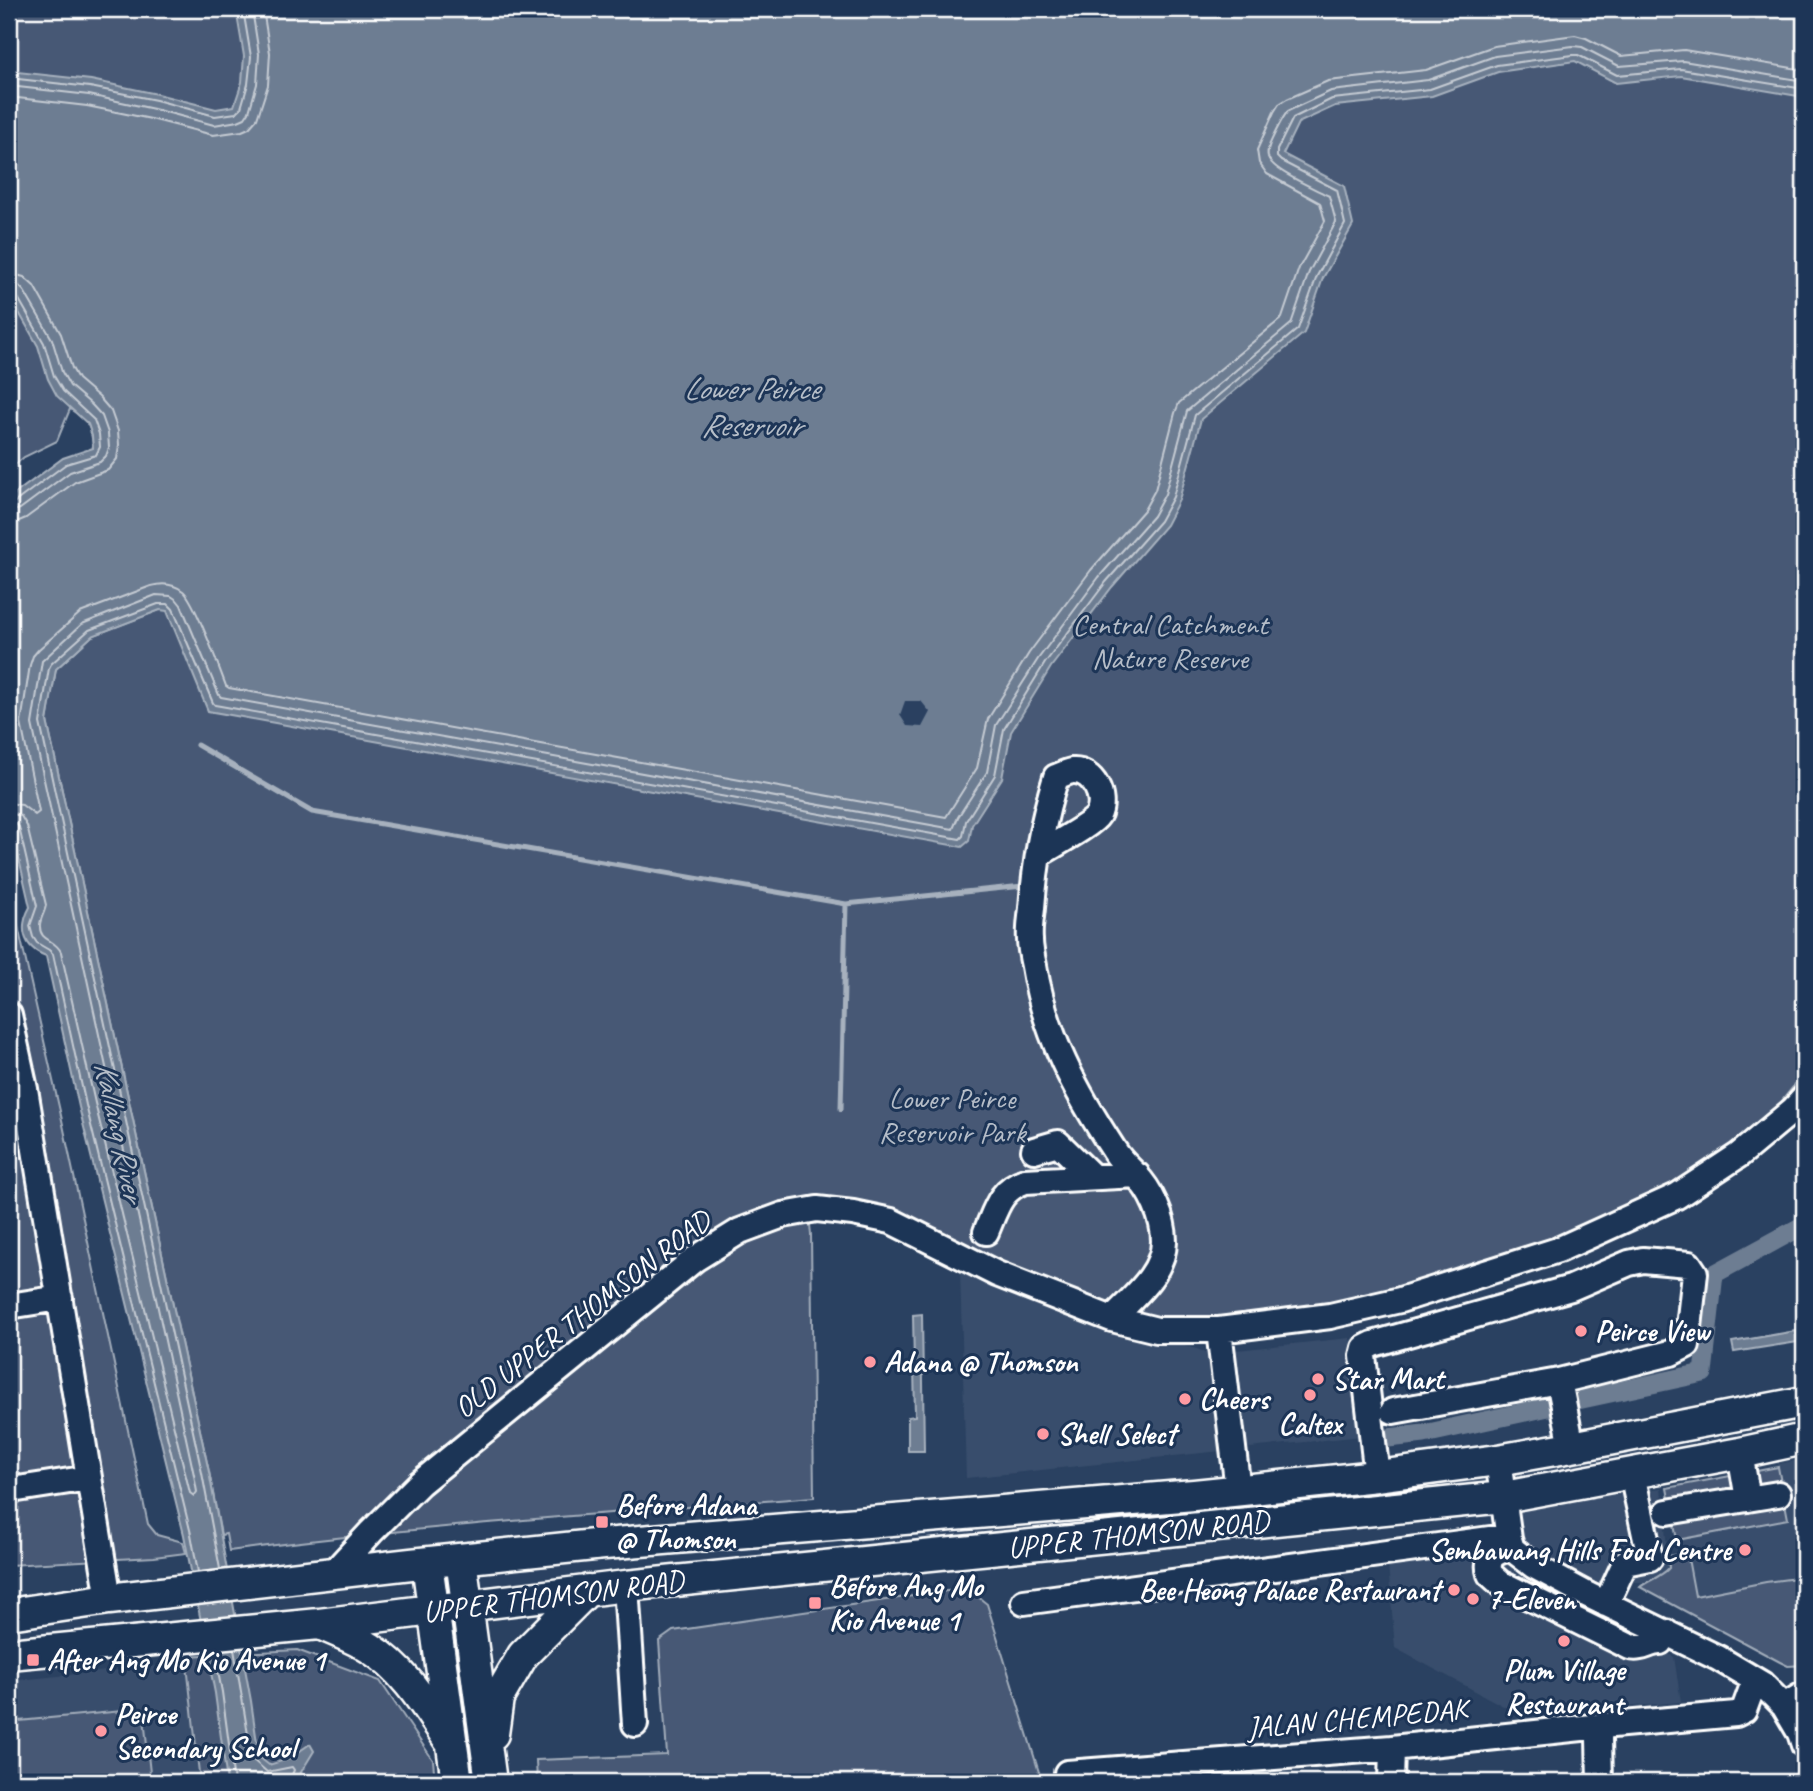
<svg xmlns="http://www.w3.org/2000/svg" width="1813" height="1791" font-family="Caveat,sans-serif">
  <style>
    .built { fill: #394e6c }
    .green { fill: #465975; stroke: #a2acba; stroke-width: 2 }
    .water { fill: #6d7d92; stroke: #a7b1be; stroke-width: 2 }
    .pier { fill: #2a4161 }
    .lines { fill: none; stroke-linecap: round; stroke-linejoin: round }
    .shore { stroke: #c5cbd3; stroke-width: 2 }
    .stream { stroke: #a7b1be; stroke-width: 5 }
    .canal { stroke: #6d7d92; stroke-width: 19 }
    .minor-casing { stroke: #fff; stroke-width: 30 }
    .major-casing { stroke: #fff; stroke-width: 35 }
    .minor { stroke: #1d3557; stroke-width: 24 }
    .major { stroke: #1d3557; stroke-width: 30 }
    .poi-dot { fill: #ff9aa2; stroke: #1d3557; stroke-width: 2.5 }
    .labels { text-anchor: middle; stroke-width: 6; stroke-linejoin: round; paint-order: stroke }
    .park-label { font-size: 30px; fill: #b5bdc8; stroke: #1d3557 }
    .street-label { font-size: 30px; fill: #fff; stroke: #1d3557 }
    .poi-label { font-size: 30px; font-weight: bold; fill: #fff; stroke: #1d3557; text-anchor: start }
    .water-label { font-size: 32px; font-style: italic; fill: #b6bec8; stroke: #1d3557 }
  </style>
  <rect width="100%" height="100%" fill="#2a4161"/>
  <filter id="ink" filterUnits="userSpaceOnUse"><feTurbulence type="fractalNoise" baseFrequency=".0143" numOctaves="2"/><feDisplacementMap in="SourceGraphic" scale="14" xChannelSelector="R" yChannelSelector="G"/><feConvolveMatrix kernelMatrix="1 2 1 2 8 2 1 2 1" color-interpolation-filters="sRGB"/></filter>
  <g filter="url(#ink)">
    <!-- built -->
    <path class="built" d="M960,1269l248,84 142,-15 12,98 -396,42z
      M1804,1459v118l-38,5 -72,14 -17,-56 110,-21 -9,-55z
      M1661,1488l8,80 -3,4 -20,10h-69l-51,-32 -13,-43z
      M1497,1526l18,50 159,81 7,45 -159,14 -127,-68 -9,-108z
      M187,1663l12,119h-190v-101z"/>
    <!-- green -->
    <path class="green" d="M9,9h1795v1064l-36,45 -118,84 -200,75 -62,15 -77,15 -147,19 -280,-101 -43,-5 -31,4 -6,-2 6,3 1,10 3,262c-195,16 -391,28 -585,54l-3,-17 -5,1 -12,-63 -162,-751 9,-52 36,-33 68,-26 -67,-162c-1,-20 -5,-28 -23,-39l-13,32 -33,16 -15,13z
      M9,887l53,233 86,404 9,11 26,7 3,11 -32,4 -145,8z
      M1778,1467l10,52 -111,21 -10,-52z
      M1687,1553l8,43 71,-14 38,-5v88l-16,1 -8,-4 -140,-75c9,-7 21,-10 29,-19l-1,-12z
      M967,1588l20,16 55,178h-505l-1,-22 131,-5 -8,-114 14,-10z
      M297,1650l83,31 53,79 2,22h-235l-14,-126z
      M143,1709l8,73h-142v-60z"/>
    <!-- water -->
    <path class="water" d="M236,9h1568v88l-123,-21 -65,7 -41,-22 -77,11 -66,24 -97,10 -37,17 -15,31 61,32 9,39 -30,53 -19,55 -103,86 -22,81 -13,25 -54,62 -61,80 -40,65 -9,46 -30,47 -3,16 -7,6 -754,-136 -41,-100 -7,-1 -68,26 -36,33 -9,52 162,751 42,229 8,56 10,8 19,-6 22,-15 4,7 -19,31h-68l-12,-89 -31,-158 -105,-428 -33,-151c-24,-9 -27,-29 -16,-49l-21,-92v-317l54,-40 30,-10 -1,-12 -4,-12 -31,-28 -9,-17 -10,-33 -29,-51v-224l82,9 66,14 59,15 18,-3 8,-24 2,-26z
      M922,1314l2,137h-16v-34l7,-1 -2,-101z
      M1796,1331l2,11 -64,10 -2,-10z"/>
    <!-- pier -->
    <path class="pier" d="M905,701h16l9,11 -8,15 -15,-1 -7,-11z"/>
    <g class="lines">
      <!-- shore -->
      <path class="shore" d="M9,78l81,9 66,13 59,16 21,-3 5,-5 7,-24 3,-27 -8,-48
        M9,86l80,9 65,14 60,16 24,-4 7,-3 4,-6 8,-28 2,-30 -7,-45
        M9,97l78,9 64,13 62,16 29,-4 7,-3 8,-9 11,-34 2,-32 -7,-44
        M9,273l15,4 10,9 27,48 11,34 6,11 21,18 12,14 7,20 1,14 -2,14 -9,11 -33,12 -49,36 -7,3 -10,2
        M9,284l9,1 6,6 28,48 10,33 8,14 21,18 11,12 6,17 1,15 -3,8 -6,6 -30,10 -50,37 -11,3
        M9,293h4l4,3 27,47 10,33 9,15 31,29 5,14 1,13 -4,8 -30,9 -51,38 -6,1
        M9,803l13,2 13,10 4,-3 -18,-89 9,-58 3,-9 6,-7 41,-36 71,-27c11,-3 23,-2 32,5 12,9 36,77 43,95l3,2 717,129 31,-49 11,-49 41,-66 62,-83 53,-60 11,-20 20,-77 4,-10 103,-85 17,-50 26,-47 -5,-18 -53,-29 -8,-11 -2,-13 17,-38 5,-8 8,-5 41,-18 98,-11 68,-24 81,-11 11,3 35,18 63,-6 120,20
        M9,813l12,3 6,10 19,79c-1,8 -7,15 -6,22 0,14 15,12 21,25l34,151 95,390 4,3 3,-4 -3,-17 -162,-751 10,-63 40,-37 74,-29 15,1 6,4 4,5 38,90 2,2 732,132 5,-12 29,-45 9,-47 42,-66 61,-82 54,-61 12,-22 22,-83 104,-87 18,-52 27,-50 -7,-26c-13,-7 -57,-25 -61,-39 -2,-8 3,-15 6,-22 4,-8 8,-17 14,-24l43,-20 97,-11 67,-24 78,-10 9,1 37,19 64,-5 121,20
        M9,822l6,1 4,4 18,79 -7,20 3,11 4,6 12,7 4,4 33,151 105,429 7,38
        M220,1569l-18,-96 -162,-750 9,-55 2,-4 38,-34 69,-26h10l5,5 40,94 2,2 745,134 3,-3 3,-15 29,-46 9,-46 41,-66 61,-81 54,-61 13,-24 22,-82 103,-86 19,-53 28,-52 -8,-34 -56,-29 -4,-4v-7l16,-32 39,-19 98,-10 67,-24 76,-10h5l39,20 64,-6 123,20
        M234,1649l18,110 15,13 25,-5 2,3 -5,12
        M214,1651l8,41 12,90"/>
      <!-- stream -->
      <path class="stream" d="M197,745l115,67 534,92 -5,205
        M846,904l177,-18"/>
      <!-- canal -->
      <path class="canal" d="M1573,1401l130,-28 11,-99 90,-49
        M1379,1439l45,-5 129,-28"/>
      <!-- minor casing -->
      <g class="minor-casing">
        <path id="minor" d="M1038,855c12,-8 54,-30 60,-40 9,-17 -5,-46 -26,-44 -5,1 -11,4 -16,6 -13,42 -21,87 -24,131 -1,10 -3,21 -2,32 0,8 2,17 4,26 11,69 42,126 80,184 6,10 13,16 21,24 16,16 29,44 29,67 0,32 -31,56 -52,78
          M9,1015l16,74 84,510
          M1034,1150l24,-7 35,34
          M986,1232c10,-23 14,-43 39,-51l112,-6
          M9,1306l51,-8
          M1219,1330l19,160
          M1559,1381l13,66
          M1740,1453l8,46
          M1498,1460l11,79 3,10 22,17 54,29 130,63 44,26 22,22 16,27 4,12
          M1377,1476l-14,-120 2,-8 8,-4 198,-56 58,-25 14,-3 46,4 6,9 -8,72 -16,8 -112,28 -166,30
          M9,1483l3,4 6,2 71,-11
          M1667,1512l111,-18
          M1512,1549c-16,1 -27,8 -22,25l10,9 130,64c12,3 19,-5 30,-5l6,-10
          M333,1573l38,-41 49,-49 275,-224 45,-28 43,-16 34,-6 36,4 38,8 106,53 115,45 45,11h62l111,-14 70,-16 158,-50 119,-54 62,-41 54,-45 11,-12
          M626,1586l9,138
          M1024,1602l466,-63h19
          M1606,1604l19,-41 25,-5 -18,-84
          M1784,1706l20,-12
          M1067,1773l325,-25 209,-22 135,-12 8,-4 11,-30
          M1391,1782l1,-34
          M1600,1782l-1,-44 2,-12"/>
      </g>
      <!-- major casing -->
      <g class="major-casing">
        <path id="major" d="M461,1559l30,223
          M427,1563l30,219
          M9,1614l100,-15 302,-35 193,-20 590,-49 183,-19 121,-16 74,-13 232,-45
          M320,1624c17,8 35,14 50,24 35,22 56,58 79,92
          M9,1654l310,-30 307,-38 878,-89 236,-44 64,-14
          M493,1734l5,-36 25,-43 65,-65"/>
      </g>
      <!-- minor -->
      <use href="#minor" class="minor"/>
      <!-- major -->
      <use href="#major" class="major"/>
    </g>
  </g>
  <!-- markers -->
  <g class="poi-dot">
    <circle cx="1581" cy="1331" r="7"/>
    <circle cx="870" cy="1362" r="7"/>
    <circle cx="1318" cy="1379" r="7"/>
    <circle cx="1310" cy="1395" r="7"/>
    <circle cx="1185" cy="1399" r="7"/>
    <circle cx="1043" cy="1434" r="7"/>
    <rect x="595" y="1515" width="14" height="14" rx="3.5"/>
    <circle cx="1745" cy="1550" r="7"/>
    <circle cx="1454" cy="1590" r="7"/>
    <circle cx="1473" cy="1599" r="7"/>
    <rect x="808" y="1596" width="14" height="14" rx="3.5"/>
    <circle cx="1564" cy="1641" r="7"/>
    <rect x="26" y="1653" width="14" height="14" rx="3.5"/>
    <circle cx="101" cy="1731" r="7"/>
  </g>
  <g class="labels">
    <!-- park labels -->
    <g class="park-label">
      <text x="1170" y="634">Central Catchment<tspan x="1170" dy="34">Nature Reserve</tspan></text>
      <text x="952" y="1108">Lower Peirce<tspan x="952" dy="34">Reservoir Park</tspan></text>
    </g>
    <!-- street labels -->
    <g class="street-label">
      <text transform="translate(582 1314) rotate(-38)" y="10">OLD UPPER THOMSON ROAD</text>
      <text transform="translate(1138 1534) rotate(-6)" y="10">UPPER THOMSON ROAD</text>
      <text transform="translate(553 1596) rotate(-7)" y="10">UPPER THOMSON ROAD</text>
      <text transform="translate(1357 1718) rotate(-5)" y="10">JALAN CHEMPEDAK</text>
    </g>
    <!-- poi labels -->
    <g class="poi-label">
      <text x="1595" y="1341">Peirce View</text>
      <text x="884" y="1372">Adana @ Thomson</text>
      <text x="1332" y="1389">Star Mart</text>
      <text x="1199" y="1409">Cheers</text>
      <text x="1310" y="1434" text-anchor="middle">Caltex</text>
      <text x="1057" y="1444">Shell Select</text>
      <text x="616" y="1515">Before Adana<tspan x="616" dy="34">@ Thomson</tspan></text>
      <text x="1731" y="1560" text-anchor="end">Sembawang Hills Food Centre</text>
      <text x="829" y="1596">Before Ang Mo<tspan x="829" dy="34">Kio Avenue 1</tspan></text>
      <text x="1440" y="1600" text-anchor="end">Bee Heong Palace Restaurant</text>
      <text x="1487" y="1609">7-Eleven</text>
      <text x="47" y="1670">After Ang Mo Kio Avenue 1</text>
      <text x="1564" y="1680" text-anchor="middle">Plum Village<tspan x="1564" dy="34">Restaurant</tspan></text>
      <text x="115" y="1724">Peirce<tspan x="115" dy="34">Secondary School</tspan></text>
    </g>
    <!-- water labels -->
    <g class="water-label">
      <text x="751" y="399">Lower Peirce<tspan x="751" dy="37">Reservoir</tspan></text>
      <text transform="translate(120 1131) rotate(78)" y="11">Kallang River</text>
    </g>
  </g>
  <!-- margin -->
  <rect width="1813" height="1791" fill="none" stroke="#1d3557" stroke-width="35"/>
  <rect x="18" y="18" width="1778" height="1756" fill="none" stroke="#fff" stroke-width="2.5" filter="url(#ink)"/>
</svg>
